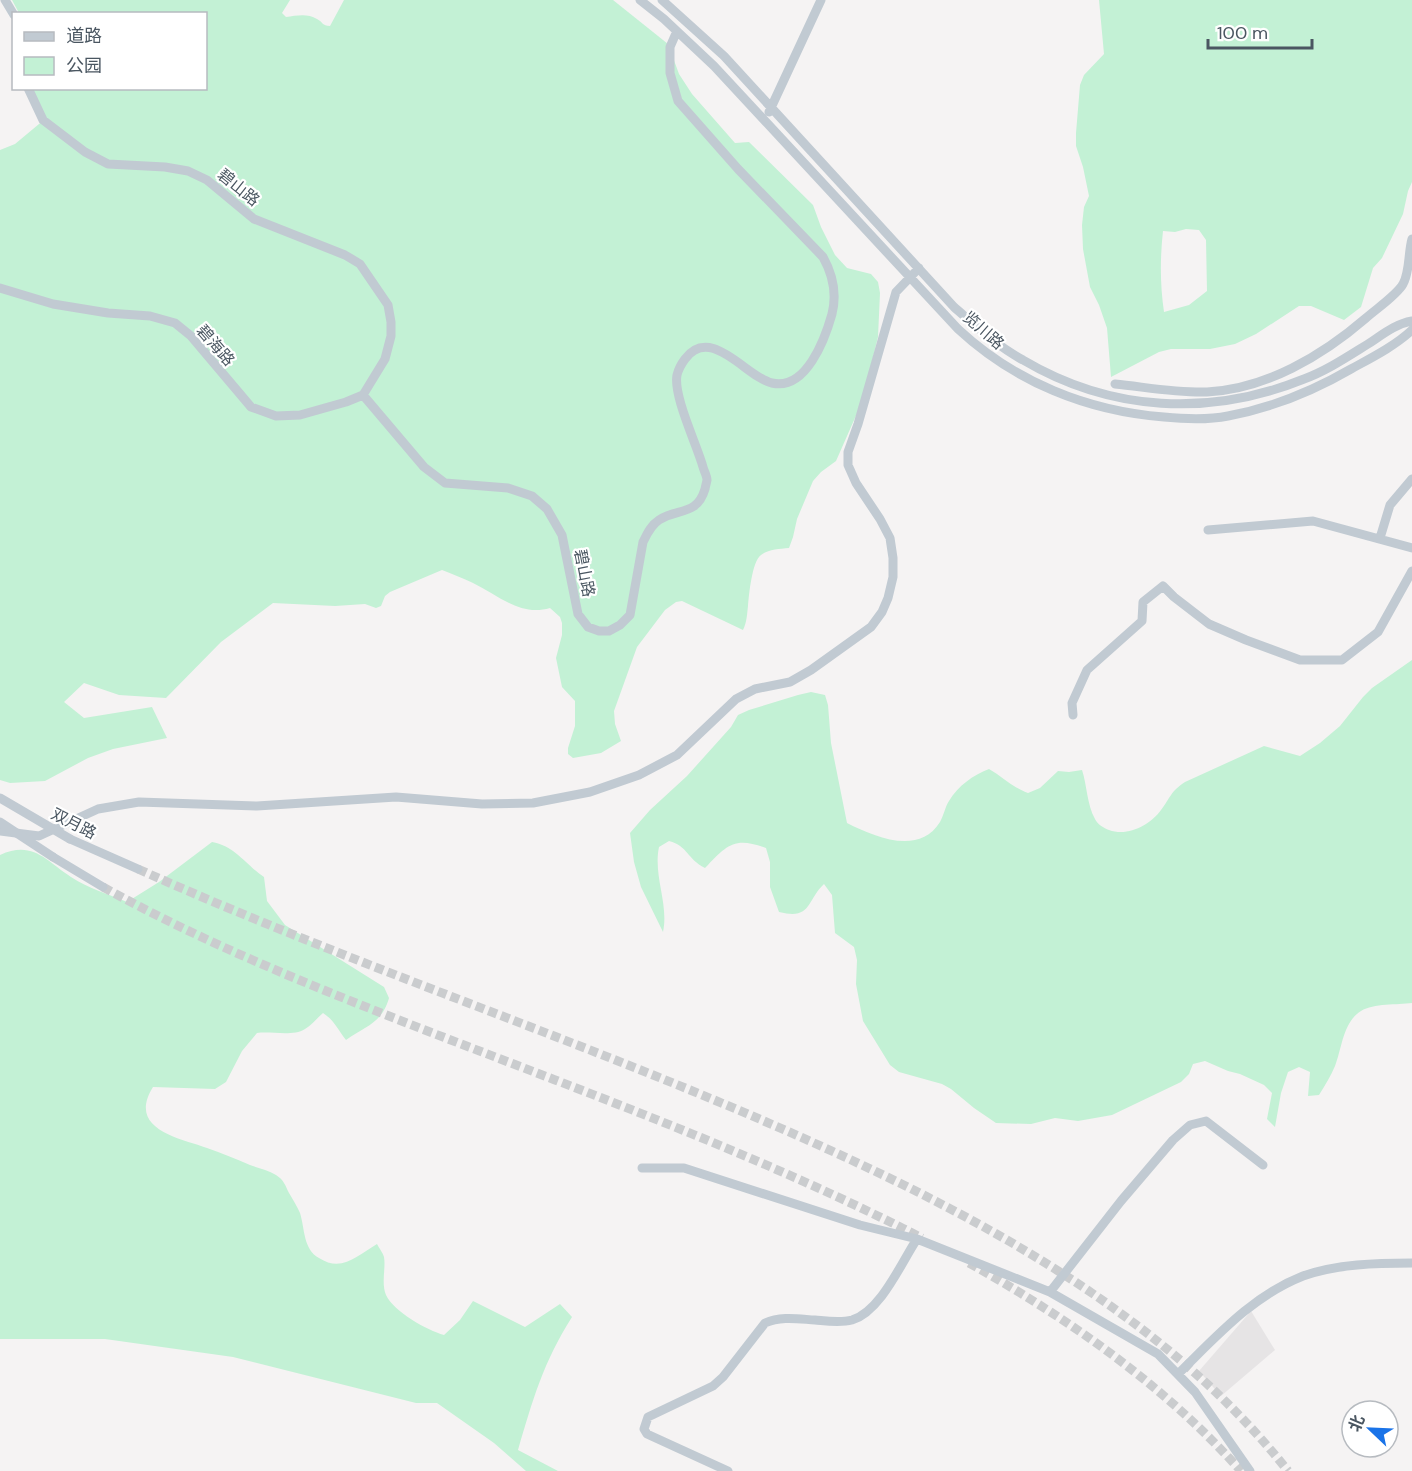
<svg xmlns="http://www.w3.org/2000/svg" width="1412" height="1471" font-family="'DM Sans','Noto Sans SC',sans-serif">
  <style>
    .education { fill: #e6e4e5 }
    .green { fill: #c3f1d5; fill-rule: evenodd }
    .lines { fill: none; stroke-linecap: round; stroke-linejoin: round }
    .minor-tunnel { stroke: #caccce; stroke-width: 9; stroke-dasharray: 9 4.5; stroke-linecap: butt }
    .minor { stroke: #c1cad2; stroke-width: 9 }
    .minor-bridge { stroke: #c1cad2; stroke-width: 9 }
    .labels { text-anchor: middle; stroke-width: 4.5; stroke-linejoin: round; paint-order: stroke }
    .street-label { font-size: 16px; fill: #4a5661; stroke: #fff }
  </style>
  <rect width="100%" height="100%" fill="#f5f3f3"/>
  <!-- education -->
  <path class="education" d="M1251,1311l24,39 -54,46 -22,-25z"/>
  <!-- green -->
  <path class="green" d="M12,0h278l-8,13 4,4c10,-1 21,-4 31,2 6,3 5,7 13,7l14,-26h269l55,44 11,30 13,20 43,49 14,-1 64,63 8,22 14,28 12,13 24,6 7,8 2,11 -2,44 -16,65 -26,59 -15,11 -8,9 -16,38 -4,18 -4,11c-10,1 -20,1 -28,7 -9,6 -12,40 -13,51 -1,8 -1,16 -5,24l-61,-29 -6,1 -11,8 -28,37 -23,64 1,13 6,17 -20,12 -28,5 -5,-4v-6l7,-22v-25l-13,-14 -6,-29 6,-23v-12l-2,-6 -10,-9c-30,9 -52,-13 -77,-25 -10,-5 -21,-9 -31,-13l-52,22 -5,4 -4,10 -5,2 -11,-4 -30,2 -62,-3 -52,39 -55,56 -47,-3 -35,-12 -20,19 20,16 68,-11 15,31 -54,11 -25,9 -43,23 -35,2 -10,-3v-630l15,-6 30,-25 -15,-30 176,-1v-74l-187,-1z
    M1099,0h313v182l-4,9 -5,23 -21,44 -9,10 -12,39 -17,13 -33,-14h-12l-43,28 -21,10 -25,5h-39l-12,3 -48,25 -4,-49 -8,-23 -9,-18 -7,-38 -1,-24 2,-18 5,-11 -6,-29 -7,-21v-13l4,-48 4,-10 20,-21zM1186,229l13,1 7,10 1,51 -18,14 -25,7c-4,-27 -4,-54 -1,-81l12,1z
    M1412,660v343c-15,2 -38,0 -51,8 -18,11 -19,37 -26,55 -4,10 -10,19 -16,29l-11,1 2,-24 -11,-5 -11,5 -7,21 -6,34 -8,-8 5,-26 -8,-8 -24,-11 -12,-3 -23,-10 -12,3 -4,10 -8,8 -69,33 -34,6 -23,-3 -24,6 -35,-1 -22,-15 -23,-19 -9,-5 -43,-12 -9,-7 -27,-44 -7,-37 1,-24 -3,-13 -19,-14 -3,-38 -8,-11c-18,17 -12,36 -45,28l-9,-25v-25l-4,-14c-32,-12 -39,-3 -61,20 -18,-9 -17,-22 -36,-27l-10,6c-6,29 10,57 4,85l-22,-45 -7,-25 -4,-29 20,-23 37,-34 44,-49 7,-12 11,-5 49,-15 13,-3 14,3 3,10 3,38 16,80c28,14 72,33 93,-1 4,-7 5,-15 9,-21 9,-15 24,-26 40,-32 14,8 24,19 39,24l12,-5 18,-17 11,1 13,-2c5,15 5,35 13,49 2,5 9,9 14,11 19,7 41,-5 52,-20 10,-13 9,-18 24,-28l79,-36 36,10 20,-13 20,-17 23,-29 9,-9z
    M212,842c23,4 33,22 52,35l3,24 18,24 99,62 5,11c-7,25 -23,28 -43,42 -8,-10 -12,-20 -23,-27 -6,5 -11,12 -18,16 -13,8 -33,2 -48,4l-15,18 -16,31 -11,7 -62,-2c-26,42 25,51 54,61 15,5 29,11 43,17 8,3 18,5 26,10 8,5 9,10 13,18 4,7 8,13 11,20 5,16 3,36 19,45 23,15 39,-3 58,-14 2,4 6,9 7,13 2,11 -3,26 2,38 8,17 41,35 58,40l16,-15 13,-19 52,26 35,-23 12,13c-29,46 -39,82 -54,133l40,21h-32l-32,-28 -57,-40h-21l-183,-46 -128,-18h-105v-484c33,-15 46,6 71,22 17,11 37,17 56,25l32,-20z"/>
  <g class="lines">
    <!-- minor-tunnel -->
    <path class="minor-tunnel" d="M138,869c201,90 410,160 612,246 194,83 405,187 538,356
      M103,887c105,58 216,102 327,145 166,64 334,125 492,206
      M969,1263c100,56 195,122 272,208"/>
    <!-- minor -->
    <path class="minor" d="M5,0l9,15
      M640,0l24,19 50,47 244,263c57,53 129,82 206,88 20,2 44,3 64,-1 43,-8 85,-25 123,-47 20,-11 44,-23 61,-39
      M662,0l62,56 230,251c22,19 43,39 69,53 88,52 187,57 281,19 22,-8 43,-22 64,-35 14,-9 27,-20 44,-23
      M28,88l15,32 42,32 23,12 57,3 23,4 19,9 47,39 91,36 15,9 28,41 3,17v14l-6,23 -22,36 61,72 21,16 63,5 24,8 15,13 15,26 16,79 10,13 11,4h10l11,-6 10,-10 13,-73c4,-8 8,-17 16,-22 19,-12 38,-4 46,-31 0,-1 2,-8 2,-9 0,-4 -3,-9 -4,-13 -6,-22 -30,-71 -26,-92 1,-4 5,-12 8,-16 26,-35 62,19 87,24 34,8 53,-44 60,-69 5,-20 1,-39 -9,-57l-85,-88 -60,-68 -8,-28v-26l7,-16
      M769,112l52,-112
      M0,288l53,16 55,9 42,3 25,7 16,13 60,71 25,9 24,-1 46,-13 17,-7
      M1115,384c30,3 61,9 92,8 59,-3 115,-36 159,-74 10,-9 31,-23 37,-34 7,-12 5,-31 9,-45
      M1208,530l105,-9 99,27
      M1380,538l10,-33 22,-26
      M1073,715l-1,-12 15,-33 55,-49 1,-19 20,-16 11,11 35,27 37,16 54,20h42l36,-28 34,-61
      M0,831l39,5 59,-27 41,-7 118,4 139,-9 86,7 51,-1 57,-11 49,-17 38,-20 59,-56 19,-10 35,-7 21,-12 60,-43 11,-15 6,-14 5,-21v-19l-3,-20 -10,-19 -24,-36 -8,-18v-13l10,-28 38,-132 23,-24
      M70,839l68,30
      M53,857l50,30
      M642,1168h42l176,57 57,14
      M1050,1292l71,-91 52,-61 17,-15 16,-4 57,44
      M1178,1374c38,-37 74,-78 125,-98 34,-12 74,-13 109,-13
      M728,1471l-81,-37 -3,-5 4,-12 65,-31 10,-9 42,-54c16,-7 33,-4 50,-3 12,1 25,3 37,0 29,-9 49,-57 65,-81l133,53 108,62 37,38 55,79"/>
    <!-- minor-bridge -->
    <path class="minor-bridge" d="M0,798l70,41
      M0,822l53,35"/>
  </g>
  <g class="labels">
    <!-- street labels -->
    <g class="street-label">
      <text transform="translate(239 187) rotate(39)" y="6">碧山路</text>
      <text transform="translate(984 330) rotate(41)" y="6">览川路</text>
      <text transform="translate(216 345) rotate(49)" y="6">碧海路</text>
      <text transform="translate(585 573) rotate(79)" y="6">碧山路</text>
      <text transform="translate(74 823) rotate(27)" y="6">双月路</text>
    </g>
  </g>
  <!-- legend -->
  <rect x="12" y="12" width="195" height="78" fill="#ffffff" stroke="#b7bbc0" stroke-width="1.5"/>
  <rect x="24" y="32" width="30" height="9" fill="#c1cad2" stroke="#b7bbc0" stroke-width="1.5"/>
  <text x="66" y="42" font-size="18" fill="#4a5661">道路</text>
  <rect x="24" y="57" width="30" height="18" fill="#c3f1d5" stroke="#b7bbc0" stroke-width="1.5"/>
  <text x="66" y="72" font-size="18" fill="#4a5661">公园</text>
  <!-- north arrow -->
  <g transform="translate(1370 1429) rotate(293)"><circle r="28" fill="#ffffff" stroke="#b7bbc0" stroke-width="1.5"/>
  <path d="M0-4.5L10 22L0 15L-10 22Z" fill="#1a73e8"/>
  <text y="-9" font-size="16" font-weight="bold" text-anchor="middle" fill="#4a5661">北</text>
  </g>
  <!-- scale -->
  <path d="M1208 39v9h104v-9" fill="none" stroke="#4a5661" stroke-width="3"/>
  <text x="1217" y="39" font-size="18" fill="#4a5661" stroke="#ffffff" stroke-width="4.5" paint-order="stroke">100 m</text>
</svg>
